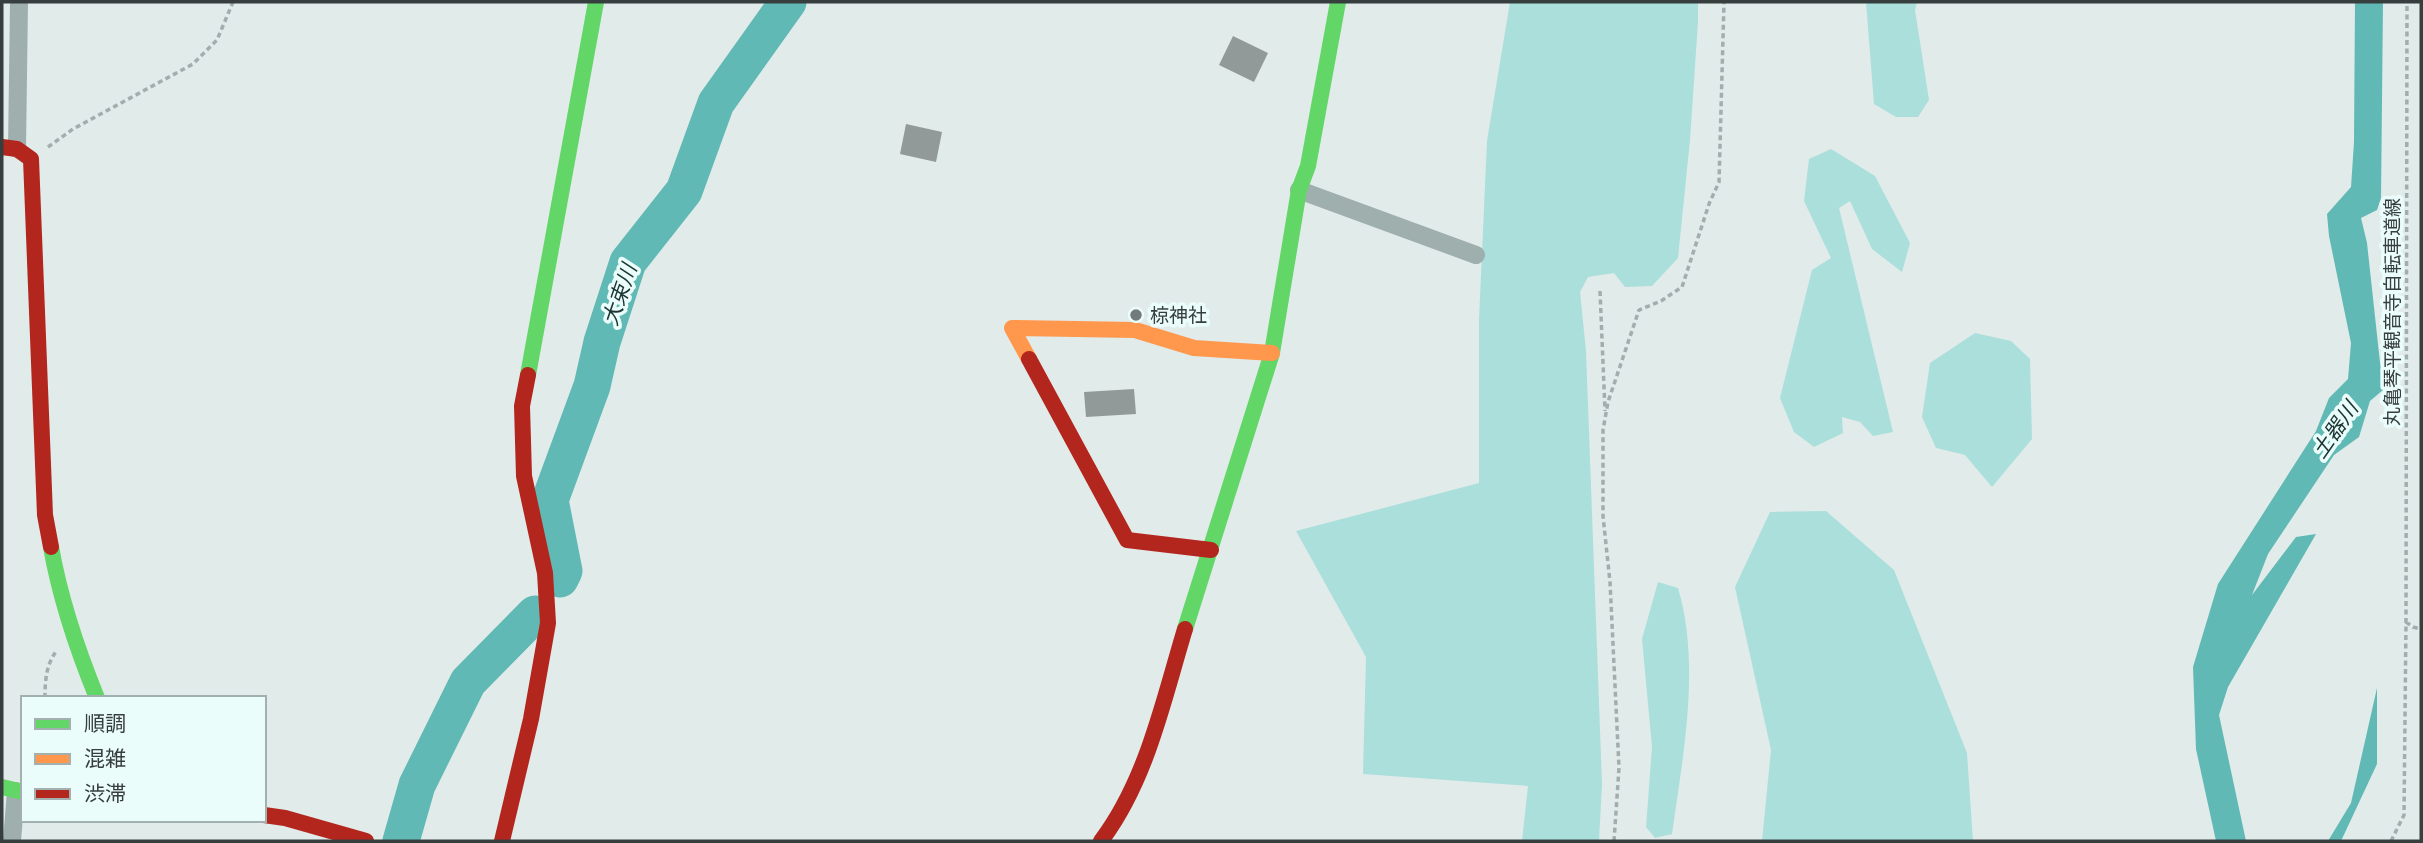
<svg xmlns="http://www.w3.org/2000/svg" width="2423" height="843" font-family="Ubuntu,'Noto Sans JP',sans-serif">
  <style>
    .green { fill: #abdfdb }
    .water { fill: #60b9b4 }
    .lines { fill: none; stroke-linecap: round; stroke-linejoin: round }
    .river { stroke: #60b9b4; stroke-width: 37 }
    .building { fill: #929a99 }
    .path { stroke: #a1aead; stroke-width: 3.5; stroke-dasharray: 5 3.5; stroke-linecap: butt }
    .street { stroke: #9fafae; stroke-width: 18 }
    .fast { stroke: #63d668; stroke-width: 16 }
    .slow { stroke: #ff974d; stroke-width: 16 }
    .jam { stroke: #b3261e; stroke-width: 16 }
    .poi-dot { fill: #727b7a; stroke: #eafdfb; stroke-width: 2.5 }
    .labels { text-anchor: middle; stroke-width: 7; stroke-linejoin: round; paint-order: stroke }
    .street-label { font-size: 19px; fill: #373e3e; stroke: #eafdfb }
    .poi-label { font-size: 19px; fill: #373e3e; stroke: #eafdfb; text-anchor: start }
    .water-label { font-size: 21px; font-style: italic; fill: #1b3432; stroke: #eafdfb }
  </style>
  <rect width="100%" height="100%" fill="#e1ebea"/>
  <!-- green -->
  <path class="green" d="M1510,2h188v20l-8,118 -12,118 -26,28 -27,1 -11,-14 -26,4 -8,15 6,59 16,433 -3,57h-77l6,-55 -165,-12 3,-117 -70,-126 183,-48v-163l8,-179z
    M1866,2h51l-2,8 14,90 -11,17h-22l-22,-13z
    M1831,149l44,27 35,67 -8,29 -30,-23 -22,-48 -11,7 54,224 -20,4 -13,-14 -18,-5 1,16 -29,14 -20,-15 -14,-34 32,-128 19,-12 -27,-57 5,-42z
    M1975,333l36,8 19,18 2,80 -40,48 -27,-32 -29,-7 -14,-31 8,-54z
    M1826,511l68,59 73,183 6,88h-211l9,-91 -36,-163 35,-75z
    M1658,582l20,6c23,77 5,167 -6,246l-17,4 -9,-11 6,-80 -10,-108z"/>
  <!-- water -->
  <path class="water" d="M2355,2h28l-2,196 -4,12 -16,8 6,25 16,147 -13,11 -11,36 -25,18 -66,99 -16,41 44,-58 20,-3 -88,153 -9,28 27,126h-30l-20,-92 -3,-82 25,-83 98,-153 13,-33 19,-19 3,-36 -22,-107 -2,-22 24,-27 3,-45z
    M2377,688v76l-36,77h-13l23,-38z"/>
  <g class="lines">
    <!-- river -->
    <path class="river" d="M560,579l4,-8 -14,-71 42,-114 10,-44 26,-80 56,-71 32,-88 72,-101
      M401,841l16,-56 51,-103 67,-68"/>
  </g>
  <!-- building -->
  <path class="building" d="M1233,36l35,17 -14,29 -35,-17z
    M906,124l36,8 -6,30 -36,-8z
    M1134,389l2,25 -50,3 -2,-25z"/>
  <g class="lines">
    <!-- path -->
    <path class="path" d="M48,147l25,-18 120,-65 24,-24 16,-38
      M1600,291l5,120
      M2406,622l7,5 8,2
      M45,698c0,-18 1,-33 12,-48
      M1614,841l5,-73 -9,-186 -7,-66v-86l5,-28 31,-92 22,-9 21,-14 27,-83 10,-22 5,-180
      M2391,841l13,-26 2,-193 1,-620"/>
    <!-- street -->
    <path class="street" d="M17,149l2,-147
      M1299,190l177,65
      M12,841l4,-50"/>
    <!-- fast -->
    <path class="fast" d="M528,375l68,-373
      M51,547c9,51 26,102 46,151
      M1185,629l87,-276 27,-163 9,-24 30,-164
      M2,787l21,5"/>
    <!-- slow -->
    <path class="slow" d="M1029,359l-17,-31 123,2 59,18 78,5"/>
    <!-- jam -->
    <path class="jam" d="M2,147l15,2 14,10 14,356 6,32
      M1029,359l98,181 84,10
      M264,815l21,3 81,23
      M502,841l29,-122 17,-96 -3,-50 -21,-97 -2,-70 6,-31
      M1101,841c46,-61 62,-140 84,-212"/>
  </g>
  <!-- markers -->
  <circle class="poi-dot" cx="1136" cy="315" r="7"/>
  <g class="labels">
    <!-- street labels -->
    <g class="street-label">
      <text transform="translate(2392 312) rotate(-90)" y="7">丸亀琴平観音寺自転車道線</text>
    </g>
    <!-- poi labels -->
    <g class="poi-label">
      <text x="1150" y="322">椋神社</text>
    </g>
    <!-- water labels -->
    <g class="water-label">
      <text transform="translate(620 295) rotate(-71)" y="7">大束川</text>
      <text transform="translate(2335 430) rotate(-55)" y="7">土器川</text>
    </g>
  </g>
  <!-- border -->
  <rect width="2423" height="843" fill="none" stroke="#373e3e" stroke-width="7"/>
  <!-- legend -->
  <rect x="21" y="696" width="245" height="126" fill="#eafdfb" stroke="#a2b1af" stroke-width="2"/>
  <rect x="35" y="719" width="35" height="10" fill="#63d668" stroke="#a2b1af" stroke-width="2"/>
  <text x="84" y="731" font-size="21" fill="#373e3e">順調</text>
  <rect x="35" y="754" width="35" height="10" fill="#ff974d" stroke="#a2b1af" stroke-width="2"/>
  <text x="84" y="766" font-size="21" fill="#373e3e">混雑</text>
  <rect x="35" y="789" width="35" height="10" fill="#b3261e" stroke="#a2b1af" stroke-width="2"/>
  <text x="84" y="801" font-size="21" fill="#373e3e">渋滞</text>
</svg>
